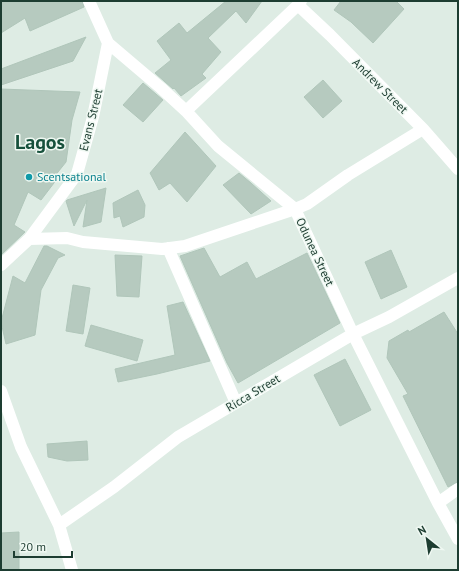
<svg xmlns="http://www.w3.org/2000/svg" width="459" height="571" font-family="'PT Sans',sans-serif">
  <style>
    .building { fill: #b6cabf; stroke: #b0c6ba }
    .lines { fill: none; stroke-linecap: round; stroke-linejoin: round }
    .street { stroke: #fff; stroke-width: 12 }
    .culture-dot { fill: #0f9aa8; stroke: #eff8f2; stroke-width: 1.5 }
    .labels { text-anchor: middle; stroke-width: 3; stroke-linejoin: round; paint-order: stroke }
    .street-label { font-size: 12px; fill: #1d3d31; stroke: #eff8f2 }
    .culture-label { font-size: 12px; fill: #0d838f; stroke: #eff8f2; text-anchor: start }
    .town-label { font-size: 20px; font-weight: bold; fill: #17513c; stroke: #eff8f2 }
  </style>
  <rect width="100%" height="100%" fill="#deece4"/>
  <!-- building -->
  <path class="building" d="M1,1h81l2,6 -54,24 -5,-13 -24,15z
    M226,1h36l-16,22 -10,-12 -28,27 13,14 -19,22 4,4 -25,18 -7,-8 -1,1 -18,-16 16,-13 -14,-19 22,-18 8,10z
    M341,1h55l8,8 -31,34 -22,-21 -17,-12z
    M86,37l-13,24 -72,24v-16z
    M323,80l19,21 -19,17 -19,-21z
    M143,83l20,17 -20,22 -20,-17z
    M1,89l79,3 -8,28 -6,42 -12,15 3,2 -16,21 -13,-8 -14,33 11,7 -24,23z
    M185,132l31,34 -29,36 -17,-19 -11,7 -9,-17z
    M239,173l12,10 20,18 -20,13 -28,-29z
    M106,188l-5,34 -18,5 4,-27 -13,26 -8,-25 1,-1z
    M138,190l7,15 -1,12 -21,10 -3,-11 -6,2 -1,-15z
    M44,246h3l18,9 -7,3 -17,32 -6,45 -29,9 -5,-22 12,-46 12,7z
    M204,248l16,29 27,-15 9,17 51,-26 33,70 -102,60 -11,-20 -47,-107z
    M391,250l16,37 -26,12 -16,-37z
    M115,255l27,1 -3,41 -22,-1z
    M73,285l17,3 -7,46 -17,-3z
    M183,302l27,59 -53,13 -39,8 -3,-13 60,-14 -8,-49z
    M444,312l14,22v148l-10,5 -45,-91 5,-2 -21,-36 2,-17 19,-11 1,2z
    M91,325l52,15 -6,21 -52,-15z
    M345,359l26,51 -31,16 -26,-51z
    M87,441l1,19 -21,1 -19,-4 -1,-13z
    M19,532v38h-18v-37z"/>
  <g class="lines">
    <!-- street -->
    <path class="street" d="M89,1l19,42 53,45 25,23 32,35 77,63 58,125 85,169 20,36
      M298,5l32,30 93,94 35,40
      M186,111l112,-106 3,-4
      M29,239l38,-1 16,4 79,7 23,-3 110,-37 12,-5 41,-29 75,-46
      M168,248l68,155
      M1,265l28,-26 48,-65 16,-57 15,-74
      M1,391l20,56 38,78 13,45
      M438,503l20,-14
      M59,525l55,-38 64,-50 175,-103 36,-17 69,-39"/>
  </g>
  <!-- markers -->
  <circle class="culture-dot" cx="29" cy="177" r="4"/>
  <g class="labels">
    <!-- street labels -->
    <g class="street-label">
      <text transform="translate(380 86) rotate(45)" y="4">Andrew Street</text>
      <text transform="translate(91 120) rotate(-76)" y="4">Evans Street</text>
      <text transform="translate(315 252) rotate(65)" y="4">Odunea Street</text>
      <text transform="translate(253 393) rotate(-31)" y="4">Ricca Street</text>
    </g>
    <!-- culture labels -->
    <g class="culture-label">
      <text x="37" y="181">Scentsational</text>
    </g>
    <!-- town labels -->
    <g class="town-label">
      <text x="40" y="149">Lagos</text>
    </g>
  </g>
  <!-- border -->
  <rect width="459" height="571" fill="none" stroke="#1d3d31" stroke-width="4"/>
  <!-- north arrow -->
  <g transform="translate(427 539) rotate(330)" stroke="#eff8f2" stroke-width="3" paint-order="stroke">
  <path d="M0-3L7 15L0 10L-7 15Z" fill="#1d3d31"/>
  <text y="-6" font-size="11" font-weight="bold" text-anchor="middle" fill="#1d3d31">N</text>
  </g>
  <!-- scale -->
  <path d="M14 551v6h58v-6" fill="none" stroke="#1d3d31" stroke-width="2"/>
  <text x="20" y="551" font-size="12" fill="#1d3d31" stroke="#eff8f2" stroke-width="3" paint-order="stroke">20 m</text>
</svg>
